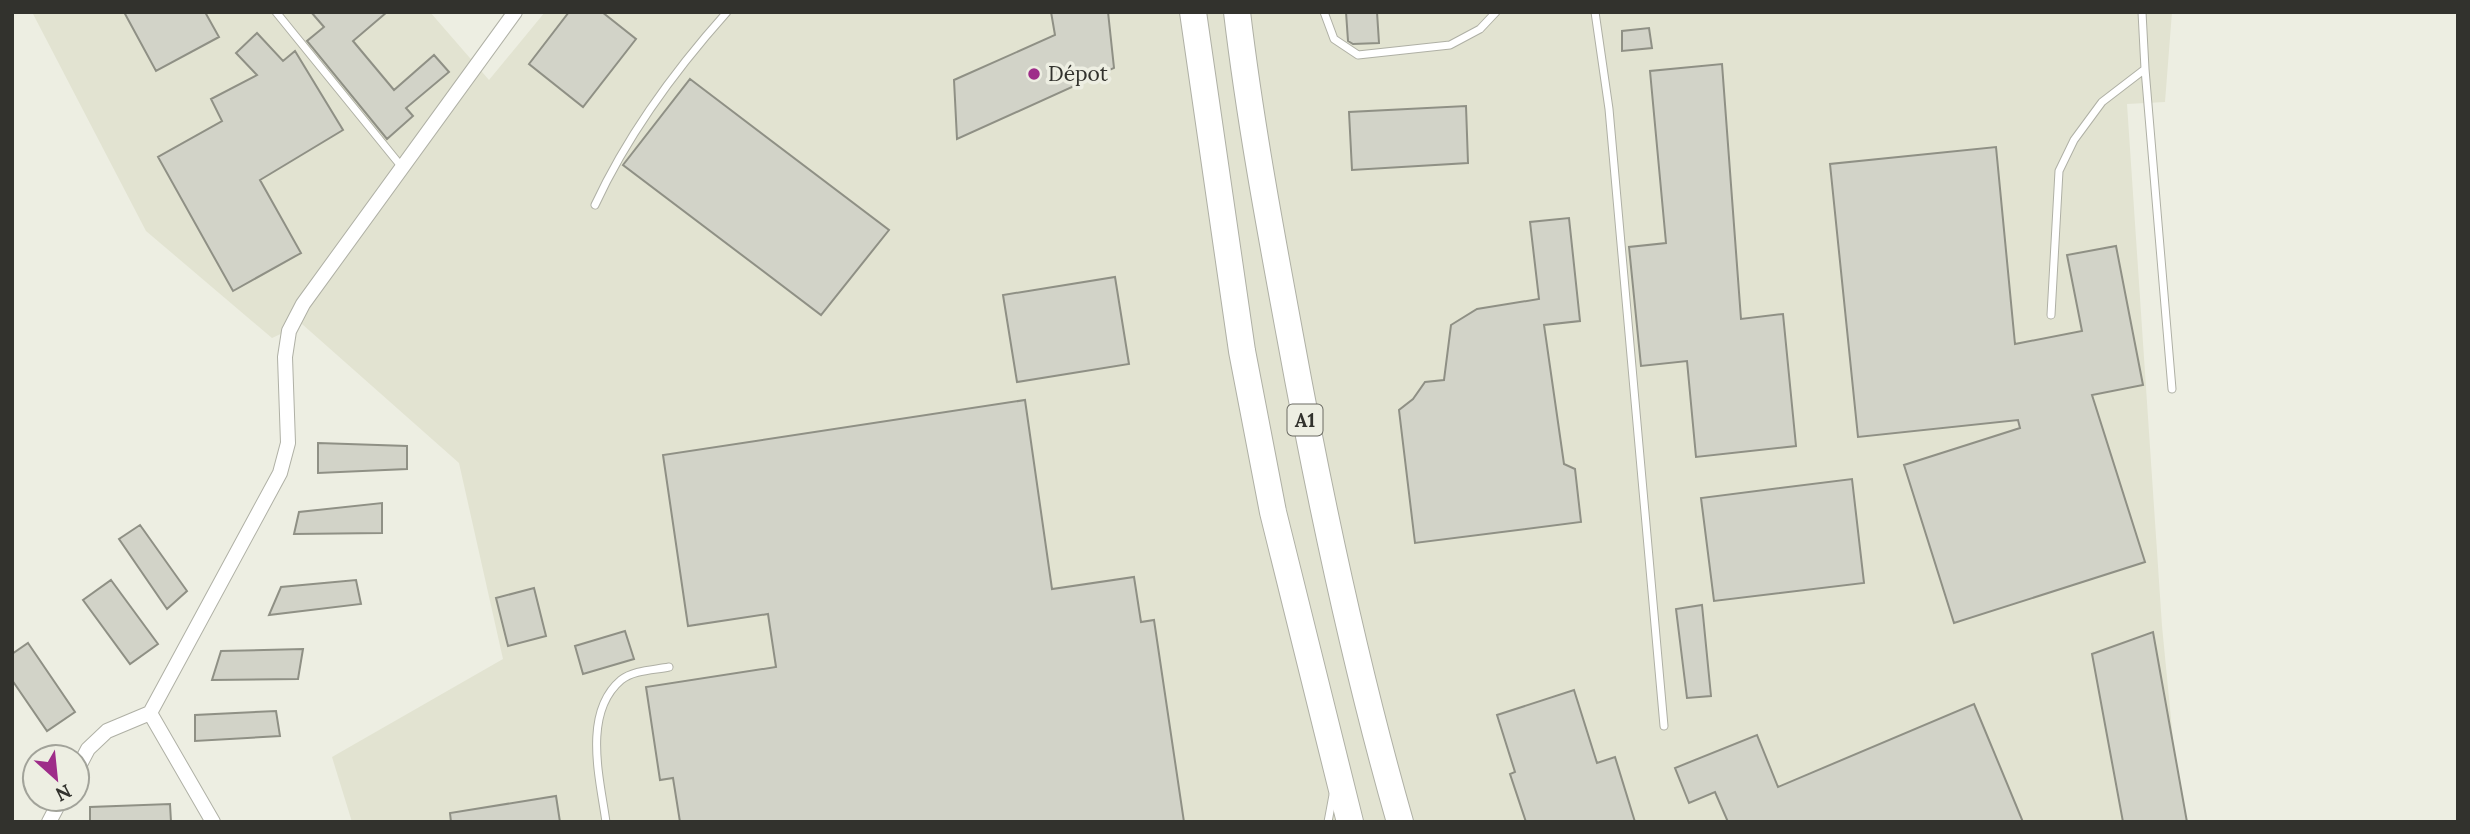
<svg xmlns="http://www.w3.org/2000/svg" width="2470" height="834" font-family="Lora,serif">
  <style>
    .built { fill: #e2e3d1 }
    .building { fill: #d2d3c8; stroke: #8f9085; stroke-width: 2 }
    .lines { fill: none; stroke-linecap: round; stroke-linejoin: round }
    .lane-casing { stroke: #afb0a5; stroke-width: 9 }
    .street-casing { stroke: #afb0a5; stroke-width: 16 }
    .highway-casing { stroke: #afb0a5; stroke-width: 28 }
    .lane { stroke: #fff; stroke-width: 7 }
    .street { stroke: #fff; stroke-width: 14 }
    .highway { stroke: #fff; stroke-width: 26 }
    .poi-dot { fill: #9e2c89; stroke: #edeee2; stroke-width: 2.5 }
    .labels { text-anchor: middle; stroke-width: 7; stroke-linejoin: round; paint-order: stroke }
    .shield { fill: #edeee2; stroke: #6a6a63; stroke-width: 2 }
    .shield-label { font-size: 19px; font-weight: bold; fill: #32322d }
    .poi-label { font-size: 21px; fill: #32322d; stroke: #edeee2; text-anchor: start }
  </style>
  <rect width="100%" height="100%" fill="#edeee2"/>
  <!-- built -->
  <path class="built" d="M32,12h398l59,68 56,-68h1627l-7,90 -38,2 35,522 19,196h-1829l-20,-65 171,-98 -44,-196 -157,-139 -30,14 -126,-107z"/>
  <!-- building -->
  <path class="building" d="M124,12h81l14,25 -63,34z
    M311,12h76l-34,29 41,49 40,-35 15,17 -43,36 7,8 -26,23 -80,-98 17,-14z
    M569,12h33l34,27 -53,68 -54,-43z
    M1051,12h57l6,56 -157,71 -3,-59 101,-45z
    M1346,12h31l2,31 -26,1 -5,-3z
    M1649,28l3,20 -30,3v-20z
    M257,33l26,28 12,-10 48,79 -83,50 41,73 -68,38 -75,-134 64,-36 -11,-22 46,-24 -21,-22z
    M1722,64l19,255 42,-5 13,132 -100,11 -9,-96 -46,5 -12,-119 37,-4 -16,-172z
    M690,79l199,151 -68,85 -198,-150z
    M1466,106l2,57 -116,7 -3,-58z
    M1996,147l19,197 67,-13 -15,-76 49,-9 27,139 -51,10 53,167 -191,61 -50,-158 116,-37 -2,-8 -160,17 -28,-273z
    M1569,218l11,103 -36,4 20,139 11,5 6,53 -166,21 -16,-133 14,-11 12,-17 19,-2 7,-55 26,-16 62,-10 -9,-77z
    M1115,277l14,87 -112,18 -14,-87z
    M1025,400l27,189 82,-12 7,45 13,-2 30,202h-504l-7,-44 -13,2 -14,-93 130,-20 -8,-53 -80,12 -25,-171z
    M318,443l89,3v23l-89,4z
    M1852,479l12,104 -150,18 -13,-103z
    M382,503v30l-88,1 5,-22z
    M140,525l47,66 -20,18 -48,-70z
    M111,580l47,64 -28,20 -47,-64z
    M356,580l5,24 -92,11 12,-28z
    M534,588l12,48 -38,10 -12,-48z
    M1702,605l9,91 -24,2 -11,-89z
    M625,631l9,28 -51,15 -8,-28z
    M2153,632l34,190h-64l-31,-168z
    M28,643l47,69 -28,19 -35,-51v-26z
    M303,649l-5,30 -86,1 9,-29z
    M1574,690l23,73 18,-6 20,65h-109l-16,-48 5,-2 -18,-57z
    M1974,704l49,118h-295l-13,-30 -26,11 -14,-35 82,-33 21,52z
    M276,711l4,25 -85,5v-26z
    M556,796l4,26h-109l-1,-9z
    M170,804l1,18h-81v-15z"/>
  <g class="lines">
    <!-- lane casing -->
    <g class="lane-casing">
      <path id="lane" d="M276,12l125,154
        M1324,12l10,27 24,16 92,-10 30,-16 16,-17
        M1595,12l14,97 55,617
        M2145,69l27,320
        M595,205c32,-69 81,-136 132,-193
        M2051,315l8,-144 15,-31 28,-38 43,-33 -3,-57
        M606,822c-6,-43 -24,-109 15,-142 12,-10 33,-10 48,-13
        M1328,822l5,-27"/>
    </g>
    <!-- street casing -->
    <g class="street-casing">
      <path id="street" d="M150,713l63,109
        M77,770l11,-21 19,-18 43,-18 130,-240 8,-30 -3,-86 4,-26 14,-27 212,-292
        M49,822l12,-23"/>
    </g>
    <!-- highway casing -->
    <g class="highway-casing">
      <path id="highway" d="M1193,12l49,339 31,161 77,310
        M1237,12c13,109 33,216 53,324 30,164 64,326 110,486"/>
    </g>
    <!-- lane -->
    <use href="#lane" class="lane"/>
    <!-- street -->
    <use href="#street" class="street"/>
    <!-- highway -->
    <use href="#highway" class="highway"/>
  </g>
  <!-- markers -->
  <circle class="poi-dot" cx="1034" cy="74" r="7"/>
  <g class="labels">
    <!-- shield labels -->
    <rect class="shield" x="1287.5" y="404.5" width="35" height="31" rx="5"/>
    <g class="shield-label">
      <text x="1305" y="427">A1</text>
    </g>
    <!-- poi labels -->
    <g class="poi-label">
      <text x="1048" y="81">Dépot</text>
    </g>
  </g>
  <!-- border -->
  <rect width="2470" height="834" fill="none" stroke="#32322d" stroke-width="28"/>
  <!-- north arrow -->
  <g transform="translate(56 778) rotate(153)"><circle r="33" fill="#edeee2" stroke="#a2a39a" stroke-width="2"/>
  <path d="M0-5L12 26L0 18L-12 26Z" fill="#9e2c89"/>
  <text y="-10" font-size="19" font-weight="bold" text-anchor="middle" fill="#32322d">N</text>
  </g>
</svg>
